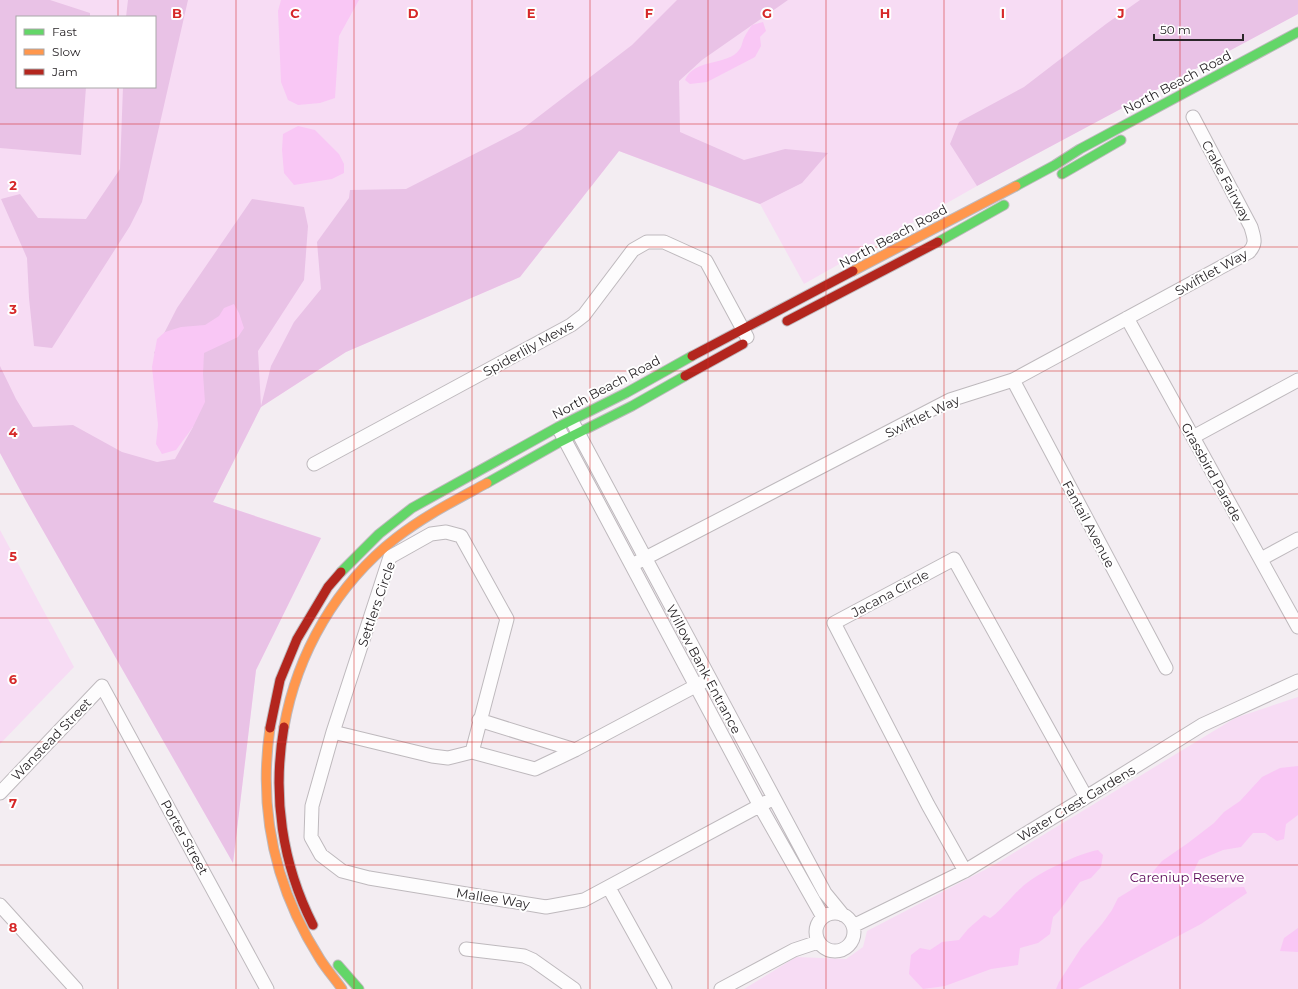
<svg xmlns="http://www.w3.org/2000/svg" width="1298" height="989" font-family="Montserrat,sans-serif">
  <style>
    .green { fill: #f7dcf4; fill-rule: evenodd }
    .forest { fill: #e9c2e6 }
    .water { fill: #f9c7f5 }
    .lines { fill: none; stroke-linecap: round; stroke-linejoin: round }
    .street-casing { stroke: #beb9bd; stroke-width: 15 }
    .fast-casing { stroke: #beb9bd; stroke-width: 11 }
    .slow-casing { stroke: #beb9bd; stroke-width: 11 }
    .jam-casing { stroke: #beb9bd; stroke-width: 11 }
    .street { stroke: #fdfcfd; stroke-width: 13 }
    .fast { stroke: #63d668; stroke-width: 9 }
    .slow { stroke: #ff974d; stroke-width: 9 }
    .jam { stroke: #b3261e; stroke-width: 9 }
    .grid { fill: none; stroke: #d62828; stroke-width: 1; stroke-opacity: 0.55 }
    .labels { text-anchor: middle; stroke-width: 4; stroke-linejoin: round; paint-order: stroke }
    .street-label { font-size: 13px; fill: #2a2629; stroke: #fff }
    .park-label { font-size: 13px; fill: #590557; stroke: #fff }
    .grid-label { font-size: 13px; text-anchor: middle; font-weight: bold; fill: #d62828; stroke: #fff; stroke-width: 4; stroke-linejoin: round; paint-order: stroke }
  </style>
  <rect width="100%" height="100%" fill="#f3edf2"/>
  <!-- green -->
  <path class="green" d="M0,0h1298v14l-321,172 -173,98 -44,-80 -141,-53 -99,126 -174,75 -85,55 -48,95 108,36 -65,132 -23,193 -208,-364 -25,-46zM17,17h138v70h-138z
    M0,530l74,137 -74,77z
    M1298,697v292h-554l52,-32 50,2 17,-12 4,-16 127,-66 241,-147z"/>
  <!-- forest -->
  <path class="forest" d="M0,0h50l40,13v4h-73v70h69l-5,68 -81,-7z
    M128,0h60l-46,202 -12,24 -78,122 -18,-2 -5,-48 -2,-40 -26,-59 19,-5 18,24 48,1 34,-50 3,-82h32v-70h-29z
    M677,0h111l-86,60 -23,21 1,51 64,28 41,-11 43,4 -26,30 -42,21 -141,-53 -99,126 -174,75 -85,55 -48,95 108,36 -65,132 -23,193 -208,-364 -25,-46v-87l16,33 17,28 40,-2 49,27 35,10 18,-3 18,-32 -4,-45 -35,-29 23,-45 75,-109 52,8 4,19 -4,54 -46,71 3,55 10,-40 23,-44 27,-33 -4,-47 32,-44 1,-8 56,-1 115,-59 111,-85z
    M1140,0h158v14l-321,172 -27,-42 9,-22 65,-35 82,-63z"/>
  <!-- water -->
  <path class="water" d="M281,0h78l-20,36 -4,62 -15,5 -22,2 -10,-5 -7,-18 -3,-71z
    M763,22l3,9 -6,6 1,9 -6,11 -48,25 -17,2 -5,-4c9,-22 43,-14 54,-30 3,-3 3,-8 5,-12 2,-4 5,-9 8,-13z
    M298,126l17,4 24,24 5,10v9l-12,6 -38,6 -10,-12 -2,-23 1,-16z
    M234,304l5,9 5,15 -6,9 -34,16 -1,21 2,28 -12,25 -17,23 -14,4 -6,-10 2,-19 -6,-58 5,-28 8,-7 16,-5 24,-2 14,-9 5,-8z
    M1298,766v49l-12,9 -2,15 -7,2 -12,-8h-12l-12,14 -18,3 -24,10 -7,15 6,9 17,4 29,-1 3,6 -46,31 -123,65h-22l3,-7 22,-34 21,-24 10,-14 6,-12 26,-16 18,-21 26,-18 26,-20 10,-11 16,-11 22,-24 18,-9z
    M1098,850l5,5 -2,12 -10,11 -11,4 -21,29 -6,6 -3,17 -12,9 -18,5 -2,17 -27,4 -46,17 -22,3 -14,-15 2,-19 9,-7 10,2 12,-8 17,-2 9,-11 16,-14 6,3c7,-3 24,-24 31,-30 14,-14 58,-35 77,-38z
    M1298,928v24l-18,-1 4,-13z"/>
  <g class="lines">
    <!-- street casing -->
    <g class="street-casing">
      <path id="street" d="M1127,318l171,309
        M1013,380l153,288
        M574,425l251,468 18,22
        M560,431l200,375 63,111
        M1193,437l105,-57
        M314,464l257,-139 13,-10 49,-65 14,-8h17l42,19 41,76
        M446,532l15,4 46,83 -35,133 -24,6 -16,-2 -99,-24 57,-175 41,-23z
        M1261,559l37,-20
        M632,565l318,-165 63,-20 236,-128c8,-9 5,-14 2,-25l-58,-110
        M479,720l96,30
        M333,732l-21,74 -1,31 10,18 21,16 27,7 177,29 38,-7 190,-102
        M472,752l63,17 40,-19 128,-68
        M0,793l102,-107 165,303
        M965,871l-37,-66 -94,-182 120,-64 132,238
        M609,888l56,101
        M0,905l76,84
        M816 932a19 19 0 1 1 38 0a19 19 0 1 1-38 0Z
        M853,926l112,-55 131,-80 106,-66 96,-44
        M466,949l58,7 9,4 41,29
        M721,989l73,-39 24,-8"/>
    </g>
    <!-- fast casing -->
    <g class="fast-casing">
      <path id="fast" d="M1062,174l59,-34
        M1016,186l39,-21 25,-16 218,-117
        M938,242l66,-37
        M487,483l71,-40 74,-37 53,-30
        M341,572l38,-38 33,-26 146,-81 68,-34 66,-37
        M338,965l21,24"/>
    </g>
    <!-- slow casing -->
    <g class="slow-casing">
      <path id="slow" d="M853,271l163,-85
        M284,727c13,-74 53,-143 112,-189 28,-22 60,-38 91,-55
        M270,728c-12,83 5,160 50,231 7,11 15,20 22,30"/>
    </g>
    <!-- jam casing -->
    <g class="jam-casing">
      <path id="jam" d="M787,321l151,-79
        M692,356l161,-85
        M685,376l58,-32
        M284,727c-12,68 -2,137 29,198
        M270,728l10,-48 17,-41 31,-52 13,-15"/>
    </g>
    <!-- street -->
    <use href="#street" class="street"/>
    <!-- fast -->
    <use href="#fast" class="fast"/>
    <!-- slow -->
    <use href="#slow" class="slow"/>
    <!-- jam -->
    <use href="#jam" class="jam"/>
  </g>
  <!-- grid -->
  <path class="grid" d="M118,0v17M236,0v989M354,0v989M472,0v989M590,0v989M708,0v989M826,0v989M944,0v989M1062,0v989M1180,0v989M118,87v902M0,124h1298M0,247h1298M0,371h1298M0,494h1298M0,618h1298M0,742h1298M0,865h1298"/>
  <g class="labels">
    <!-- street labels -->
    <g class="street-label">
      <text transform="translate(1177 82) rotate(-28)" y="5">North Beach Road</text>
      <text transform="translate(1227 181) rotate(62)" y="5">Crake Fairway</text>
      <text transform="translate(893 236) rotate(-28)" y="5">North Beach Road</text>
      <text transform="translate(1211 272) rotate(-29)" y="5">Swiftlet Way</text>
      <text transform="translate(528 348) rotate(-29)" y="5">Spiderlily Mews</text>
      <text transform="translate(606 387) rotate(-28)" y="5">North Beach Road</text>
      <text transform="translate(922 416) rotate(-26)" y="5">Swiftlet Way</text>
      <text transform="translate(1212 472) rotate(61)" y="5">Grassbird Parade</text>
      <text transform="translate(1089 524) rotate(62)" y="5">Fantail Avenue</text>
      <text transform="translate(890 593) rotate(-28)" y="5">Jacana Circle</text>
      <text transform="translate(376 604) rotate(-71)" y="5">Settlers Circle</text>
      <text transform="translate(704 669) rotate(62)" y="5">Willow Bank Entrance</text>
      <text transform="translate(51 739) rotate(-46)" y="5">Wanstead Street</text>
      <text transform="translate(1076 803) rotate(-31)" y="5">Water Crest Gardens</text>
      <text transform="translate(185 837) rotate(61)" y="5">Porter Street</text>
      <text transform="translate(493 898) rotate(9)" y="5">Mallee Way</text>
    </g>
    <!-- park labels -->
    <g class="park-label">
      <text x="1187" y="882">Careniup Reserve</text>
    </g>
  </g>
  <g class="grid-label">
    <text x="177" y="18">B</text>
    <text x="295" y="18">C</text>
    <text x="413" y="18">D</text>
    <text x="531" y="18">E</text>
    <text x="649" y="18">F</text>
    <text x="767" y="18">G</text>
    <text x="885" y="18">H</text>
    <text x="1003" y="18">I</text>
    <text x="1121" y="18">J</text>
    <text x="13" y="190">2</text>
    <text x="13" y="314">3</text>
    <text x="13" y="437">4</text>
    <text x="13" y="561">5</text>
    <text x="13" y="684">6</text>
    <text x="13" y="808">7</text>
    <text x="13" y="932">8</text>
  </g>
  <!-- legend -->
  <rect x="16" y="16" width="140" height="72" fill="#ffffff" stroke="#aaa8a9"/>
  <rect x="24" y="29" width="20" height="6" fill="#63d668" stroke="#aaa8a9"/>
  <text x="52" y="36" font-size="12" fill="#2a2629">Fast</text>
  <rect x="24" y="49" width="20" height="6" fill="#ff974d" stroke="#aaa8a9"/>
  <text x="52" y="56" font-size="12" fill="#2a2629">Slow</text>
  <rect x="24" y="69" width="20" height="6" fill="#b3261e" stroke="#aaa8a9"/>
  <text x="52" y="76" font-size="12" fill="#2a2629">Jam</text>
  <!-- scale -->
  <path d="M1154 34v6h89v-6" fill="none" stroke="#2a2629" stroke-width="2"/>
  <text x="1160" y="34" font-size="12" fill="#2a2629" stroke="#ffffff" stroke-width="3" paint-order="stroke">50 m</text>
</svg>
